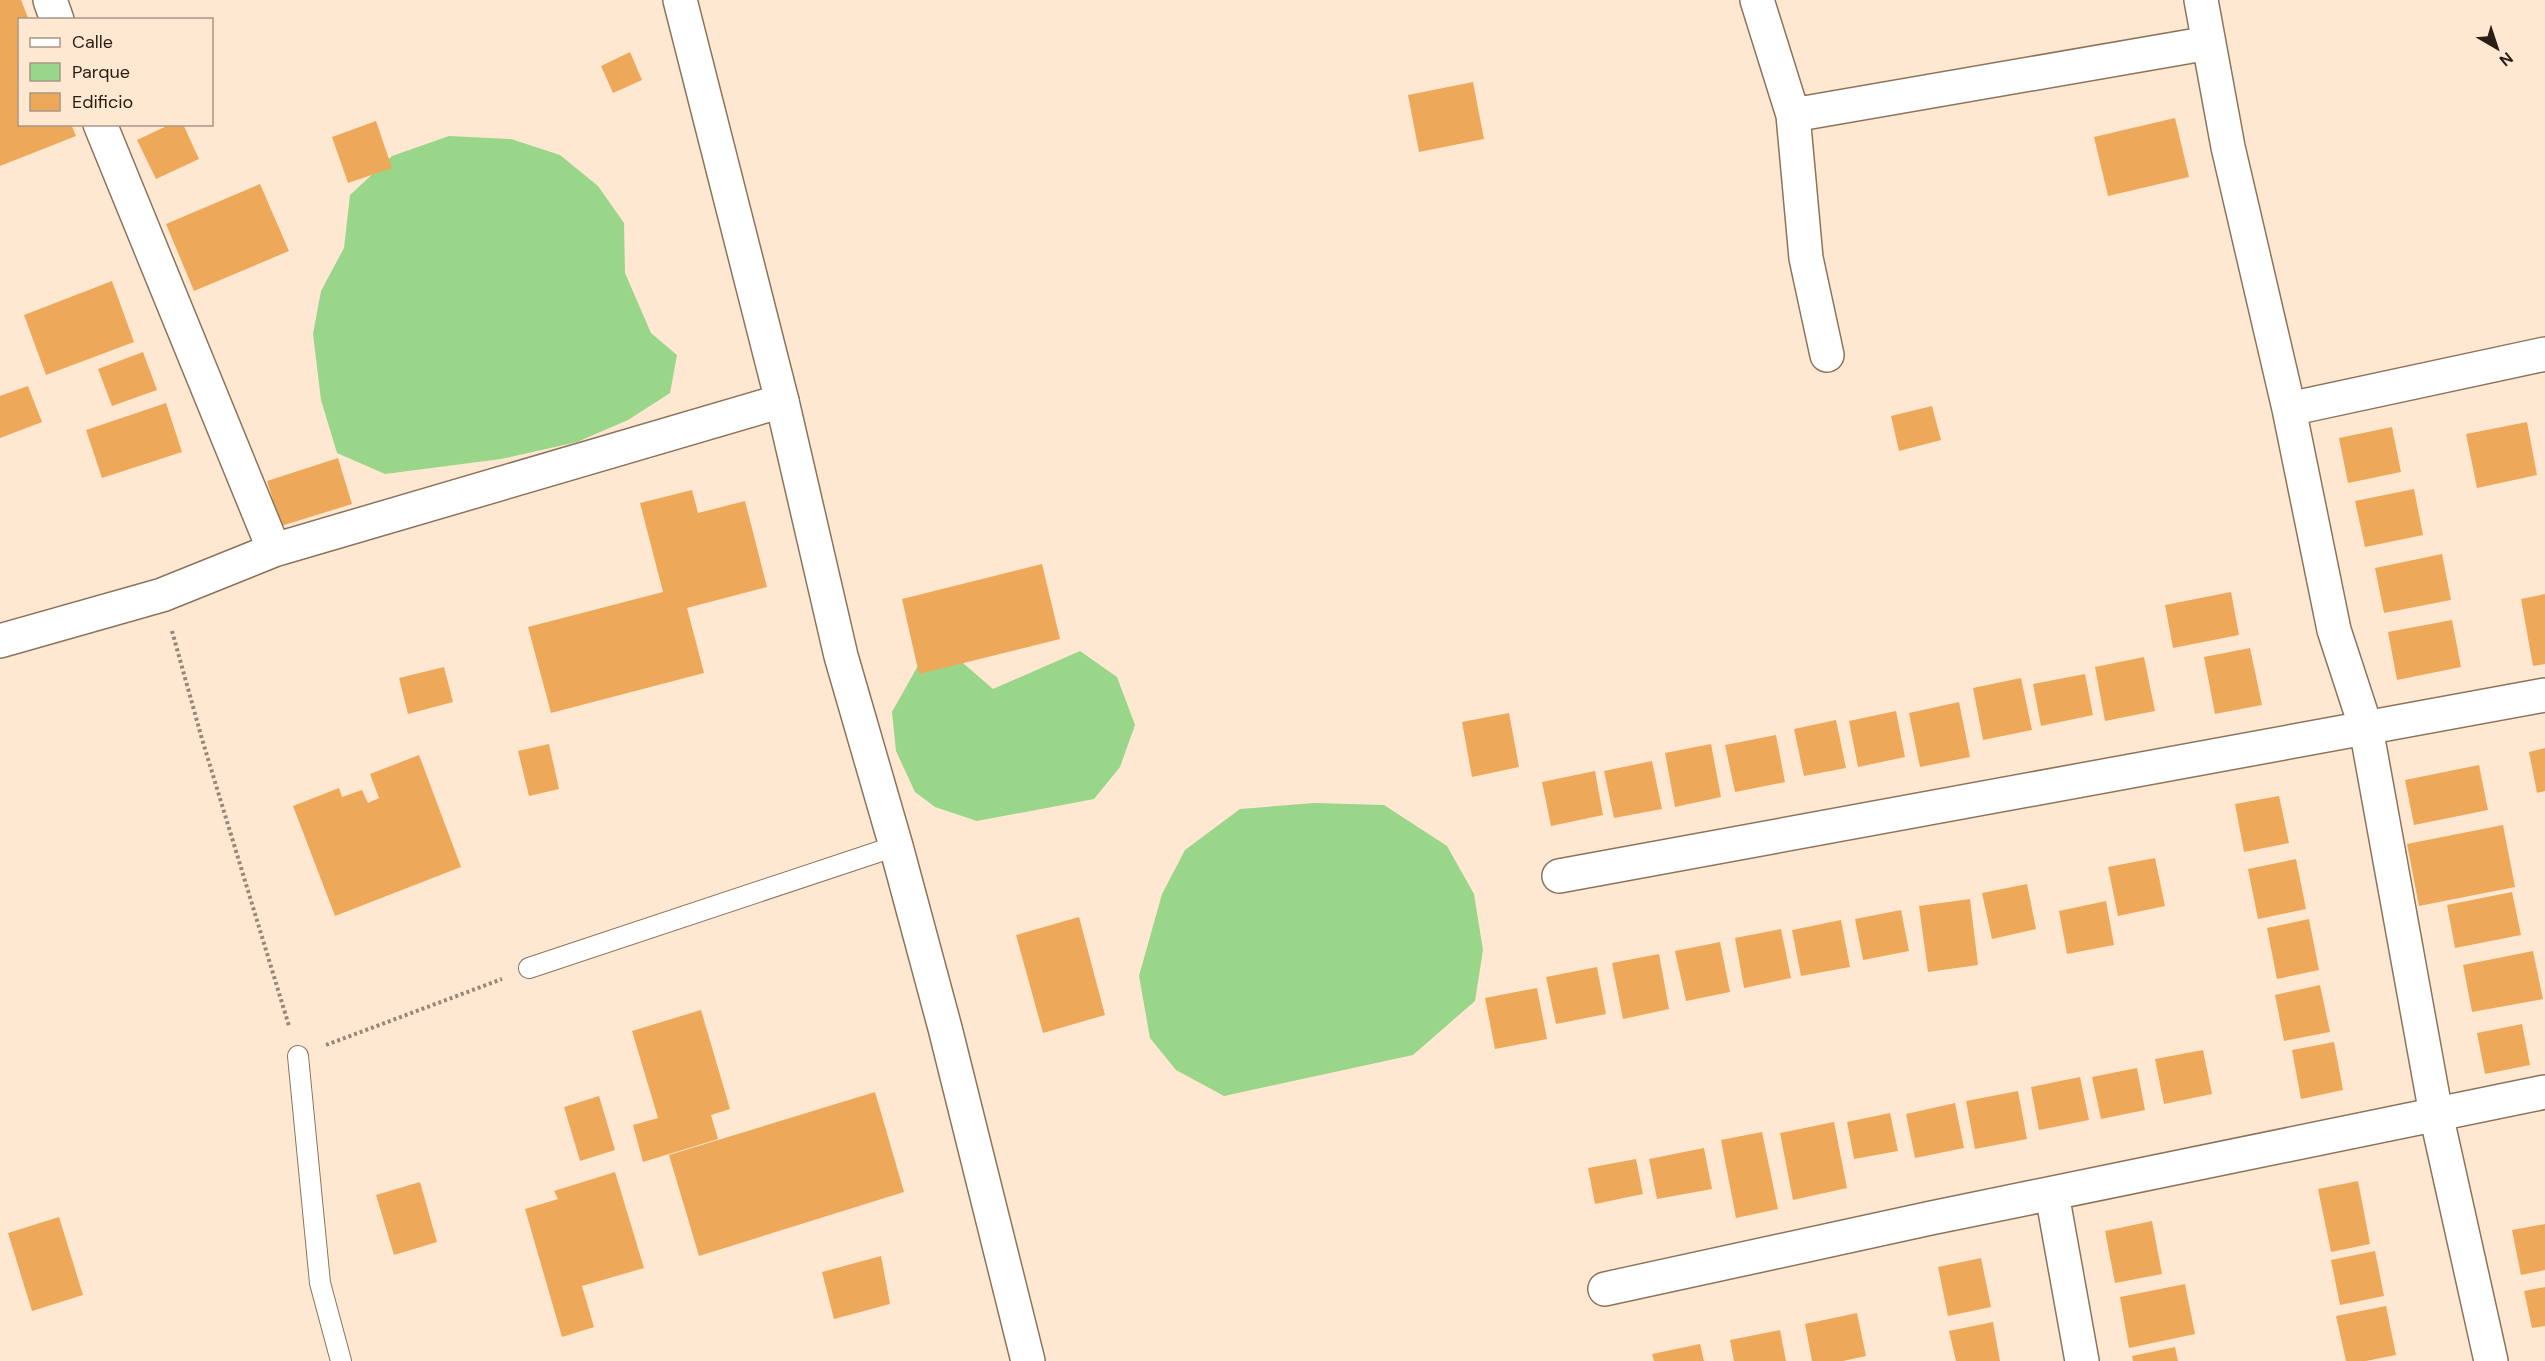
<svg xmlns="http://www.w3.org/2000/svg" width="2545" height="1361" font-family="'DM Sans',sans-serif">
  <style>
    .green { fill: #99d689 }
    .building { fill: #eda85a }
    .lines { fill: none; stroke-linecap: round; stroke-linejoin: round }
    .service-casing { stroke: #8c745c; stroke-width: 22 }
    .minor-casing { stroke: #8c745c; stroke-width: 36 }
    .tertiary-casing { stroke: #8c745c; stroke-width: 36 }
    .path { stroke: #978777; stroke-width: 4; stroke-dasharray: 3 3; stroke-linecap: butt }
    .service { stroke: #fff; stroke-width: 20 }
    .minor { stroke: #fff; stroke-width: 33 }
    .tertiary { stroke: #fff; stroke-width: 33 }
  </style>
  <rect width="100%" height="100%" fill="#fee8d2"/>
  <!-- green -->
  <path class="green" d="M449,136l62,3 49,16 38,31 26,37 1,50 26,60 26,22 -7,38 -42,27 -51,22 -76,17 -116,15 -48,-21 -16,-53 -8,-66 8,-43 23,-43 6,-53 42,-39z
    M1080,651l37,26 18,48 -15,42 -26,32 -117,22 -42,-14 -20,-15 -19,-41 -4,-39 28,-50 43,1 30,26z
    M1314,803l70,2 63,41 27,48 9,56 -8,51 -62,54 -189,41 -48,-26 -26,-32 -11,-62 23,-82 23,-44 55,-41z"/>
  <!-- building -->
  <path class="building" d="M0,0h21l8,20h-9v104h51l5,12 -76,30z
    M630,52l12,28 -29,13 -12,-27z
    M1473,82l11,57 -65,13 -11,-57z
    M2175,118l14,59 -81,19 -14,-59z
    M376,121l16,47 -44,15 -16,-46z
    M171,124h12l16,35 -43,20 -19,-39z
    M260,184l29,67 -95,40 -28,-67z
    M112,281l22,61 -88,33 -22,-60z
    M143,352l14,38 -45,16 -14,-37z
    M28,386l14,36 -42,16v-42z
    M166,403l16,49 -80,26 -16,-48z
    M1932,406l9,34 -42,11 -8,-35z
    M2527,422l10,53 -60,13 -11,-54z
    M2392,427l9,45 -53,11 -9,-45z
    M338,458l14,46 -71,22 -14,-45z
    M2414,489l9,46 -58,12 -10,-46z
    M692,490l6,23 47,-12 22,86 -80,21 17,65 -153,40 -23,-86 135,-35 -23,-89z
    M2442,554l9,46 -67,13 -9,-45z
    M1042,564l18,75 -141,35 -17,-75z
    M2231,592l8,43 -66,13 -8,-43z
    M2545,594v70l-12,2 -12,-67z
    M2452,620l9,47 -64,13 -9,-48z
    M2250,648l12,57 -47,9 -11,-57z
    M2144,657l11,54 -50,10 -10,-54z
    M444,667l9,35 -45,12 -9,-36z
    M2085,674l8,41 -52,11 -8,-42z
    M2021,678l11,52 -49,10 -10,-52z
    M1959,702l11,55 -50,10 -11,-54z
    M1896,711l9,46 -47,10 -9,-46z
    M1509,713l10,54 -47,10 -10,-55z
    M1836,720l10,48 -42,8 -10,-47z
    M1776,735l9,47 -50,10 -10,-47z
    M549,744l10,45 -30,7 -11,-45z
    M1711,744l10,53 -46,10 -10,-54z
    M2545,748v43l-8,2 -8,-41z
    M419,755l42,112 -126,49 -42,-110 46,-18 3,9 20,-7 6,13 11,-5 -9,-24z
    M1652,761l10,48 -48,9 -10,-47z
    M2479,765l9,45 -74,15 -9,-45z
    M1595,771l8,44 -52,11 -9,-44z
    M2279,796l10,47 -45,9 -9,-48z
    M2503,825l12,62 -96,19 -12,-62z
    M2155,858l10,48 -47,10 -10,-49z
    M2296,859l10,50 -48,10 -10,-50z
    M2027,884l9,45 -44,10 -10,-46z
    M2512,892l9,43 -66,13 -8,-43z
    M1970,899l8,66 -50,7 -9,-66z
    M2106,901l8,44 -47,9 -8,-43z
    M1901,910l8,41 -46,9 -8,-41z
    M1079,917l26,98 -62,18 -27,-98z
    M2309,919l10,51 -42,9 -10,-51z
    M1841,920l9,47 -49,9 -9,-46z
    M1781,929l10,49 -47,10 -9,-50z
    M1720,942l10,50 -44,9 -11,-50z
    M2533,951l10,48 -71,13 -9,-47z
    M1659,954l10,55 -46,10 -11,-56z
    M1597,967l9,47 -50,10 -10,-47z
    M2320,985l10,47 -46,9 -9,-46z
    M1537,988l10,51 -52,10 -10,-51z
    M701,1010l29,99 -19,6 7,24 -75,23 -10,-37 25,-7 -26,-87z
    M2522,1024l8,41 -45,9 -8,-41z
    M2334,1042l9,48 -42,9 -9,-49z
    M2203,1050l9,44 -48,10 -9,-45z
    M2137,1068l8,42 -44,9 -9,-42z
    M2080,1077l9,43 -50,10 -8,-43z
    M2018,1091l9,48 -52,10 -9,-48z
    M875,1092l29,100 -205,64 -30,-101z
    M599,1096l16,54 -35,11 -16,-54z
    M1955,1103l9,45 -49,10 -9,-44z
    M1890,1113l8,38 -44,8 -7,-37z
    M1834,1122l13,66 -54,12 -13,-67z
    M1762,1132l16,77 -42,9 -15,-78z
    M1704,1148l8,41 -55,10 -8,-40z
    M1636,1159l7,35 -48,10 -7,-36z
    M615,1172l29,96 -62,18 12,41 -32,10 -37,-128 33,-10 -4,-8z
    M2358,1181l12,63 -39,8 -13,-63z
    M420,1182l17,60 -43,13 -18,-60z
    M59,1217l24,78 -51,16 -24,-78z
    M2152,1221l10,53 -47,9 -10,-52z
    M2545,1224v46l-24,5 -9,-45z
    M2375,1251l9,45 -44,9 -9,-45z
    M881,1256l9,48 -56,15 -12,-47z
    M1981,1258l10,49 -43,9 -10,-49z
    M2185,1284l10,50 -66,14 -9,-51z
    M2545,1287v39l-13,2 -8,-37z
    M2386,1306l10,49 -30,6h-20l-10,-45z
    M1857,1313l9,43 -23,5h-31l-7,-37z
    M1993,1322l7,39h-44l-7,-30z
    M1780,1330l6,31h-52l-4,-21z
    M1700,1344l4,17h-50l-2,-7z
    M2175,1347l3,14h-45l-1,-5z"/>
  <g class="lines">
    <!-- service casing -->
    <g class="service-casing">
      <path id="service" d="M529,968l367,-122
        M298,1056l22,227 21,78"/>
    </g>
    <!-- minor casing -->
    <g class="minor-casing">
      <path id="minor" d="M50,0l7,20
        M1757,0l36,115 13,143 21,97
        M2201,0l27,147 61,262 45,221 32,98 70,386 55,247
        M1793,115l416,-72
        M100,124l174,426
        M2289,409l256,-55
        M0,641l162,-46 112,-45 508,-149
        M1559,876l986,-181
        M2052,1194l30,167
        M1605,1289l326,-71 614,-126"/>
    </g>
    <!-- tertiary casing -->
    <g class="tertiary-casing">
      <path id="tertiary" d="M680,0l102,401 59,255 55,190 49,182 83,333"/>
    </g>
    <!-- path -->
    <path class="path" d="M172,631l30,108 87,287
      M326,1045l176,-66"/>
    <!-- service -->
    <use href="#service" class="service"/>
    <!-- minor -->
    <use href="#minor" class="minor"/>
    <!-- tertiary -->
    <use href="#tertiary" class="tertiary"/>
  </g>
  <!-- legend -->
  <rect x="18" y="18" width="195" height="108" fill="#fee8d2" stroke="#a89786" stroke-width="1.5"/>
  <rect x="30" y="38" width="30" height="9" fill="#ffffff" stroke="#a89786" stroke-width="1.5"/>
  <text x="72" y="48" font-size="18" fill="#281e14">Calle</text>
  <rect x="30" y="63" width="30" height="18" fill="#99d689" stroke="#a89786" stroke-width="1.5"/>
  <text x="72" y="78" font-size="18" fill="#281e14">Parque</text>
  <rect x="30" y="93" width="30" height="18" fill="#eda85a" stroke="#a89786" stroke-width="1.5"/>
  <text x="72" y="108" font-size="18" fill="#281e14">Edificio</text>
  <!-- north arrow -->
  <g transform="translate(2497 48) rotate(141)" stroke="#fee8d2" stroke-width="4.5" paint-order="stroke">
  <path d="M0-4.5L10 22L0 15L-10 22Z" fill="#281e14"/>
  <text y="-9" font-size="16" font-weight="bold" text-anchor="middle" fill="#281e14">N</text>
  </g>
</svg>
